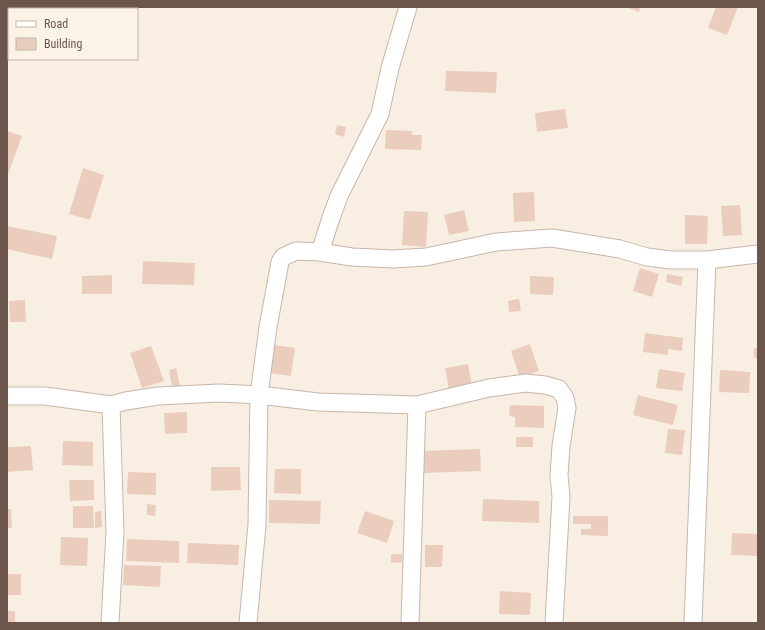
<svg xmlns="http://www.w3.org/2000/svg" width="765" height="630" font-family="'Roboto Condensed',sans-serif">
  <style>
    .building { fill: #eacdbd }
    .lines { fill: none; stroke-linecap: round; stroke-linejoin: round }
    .minor-casing { stroke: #c7b6ab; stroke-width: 19 }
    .minor { stroke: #fff; stroke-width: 17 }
  </style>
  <rect width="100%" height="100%" fill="#f8efe2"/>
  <!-- building -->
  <path class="building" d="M626,7h14l-1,5z
    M716,7h22l-11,28 -19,-7z
    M7,20h2v22h-2z
    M446,71l51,1 -1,21 -51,-2z
    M565,109l3,19 -31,4 -2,-19z
    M337,125l9,2 -2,10 -9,-3z
    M386,130l26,1v4h10l-1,15 -36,-1z
    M7,131l15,5 -15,41z
    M83,168l21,7 -14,45 -21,-6z
    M534,192l1,29 -21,1 -1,-29z
    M740,205l2,30 -19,1 -2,-30z
    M464,210l5,21 -20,4 -5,-20z
    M404,211l24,1 -2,35 -24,-2z
    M685,215l23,1 -1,28h-22z
    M7,226l50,10 -5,23 -45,-10z
    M143,261l52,2 -1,22 -52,-1z
    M640,268l19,6 -7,23 -19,-6z
    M667,274l16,3 -2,9 -15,-4z
    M112,275v19h-30v-18z
    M530,276l24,1 -1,18 -23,-1z
    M519,299l2,12 -12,1 -1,-11z
    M25,300l1,22h-16l-1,-21z
    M645,333l38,5 -1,13 -14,-2v6l-25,-3z
    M530,344l9,27 -19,7 -9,-27z
    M274,345l21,3 -4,28 -21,-3z
    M151,346l13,35 -22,7 -12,-35z
    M754,348h4v10h-4z
    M468,364l4,22 -23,4 -4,-22z
    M176,368l4,18 -8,1 -3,-17z
    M659,369l26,4 -3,18 -26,-3z
    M720,370l30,2 -1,21 -30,-1z
    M638,395l40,10 -5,20 -40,-10z
    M510,405l34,1v22l-29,-1v-10l-6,-1z
    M187,412v21l-22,1 -1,-21z
    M668,429l17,1 -3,25 -17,-2z
    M516,437h17v10h-17z
    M63,441l30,1v24l-31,-1z
    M31,446l2,24 -26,2v-25z
    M480,449l1,22 -58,2 -1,-22z
    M211,467h29l1,23 -30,1z
    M275,469h26v25l-27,-1z
    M128,472l28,1v22l-29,-1z
    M69,480h25v20l-24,1z
    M483,499l56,2v22l-57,-2z
    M269,500l52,1 -1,23 -51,-1z
    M147,504l9,1 -1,11 -8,-1z
    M73,506h20l1,22h-21z
    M7,509h4l1,19h-5z
    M101,511l1,16 -7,1v-16z
    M365,511l29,10 -7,22 -30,-10z
    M573,516h35v20l-27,-1v-6h10v-5h-18z
    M732,533l26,1v22l-27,-1z
    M61,537l27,1 -1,28 -27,-1z
    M127,539l52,2v22l-53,-2z
    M188,543l51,2 -1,20 -51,-2z
    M425,545h18l-1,22h-17z
    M391,554h11v8l-11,1z
    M124,565l37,1 -1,21 -37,-2z
    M7,574h14v21h-14z
    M500,591l31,2 -1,22 -31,-1z
    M7,611h8v12h-8z"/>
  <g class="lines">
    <!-- minor casing -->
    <g class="minor-casing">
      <path id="minor" d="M320,252l11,-34 8,-22 41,-82 10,-46 18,-61
        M7,396h38l66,9
        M110,623l5,-91 -4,-127 15,-4 32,-5 61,-3 40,2 59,7 99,3 72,-17 37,-5 19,2 14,4 6,9 2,10 -6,38 -2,29 2,22 -7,126
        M248,623l9,-98 2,-130 9,-68 12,-65 3,-5 13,-6 24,1 32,5 41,2 33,-2 70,-15 56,-4 68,11 27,8 24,3h36l51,-6
        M410,623l7,-218
        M693,623l14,-363"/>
    </g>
    <!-- minor -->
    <use href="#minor" class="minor"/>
  </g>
  <!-- border -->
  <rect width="765" height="630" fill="none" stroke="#6c564c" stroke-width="16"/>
  <!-- legend -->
  <rect x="8" y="8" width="130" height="52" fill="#fcf3e7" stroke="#c2b4a9"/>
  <rect x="16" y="21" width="20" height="6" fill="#ffffff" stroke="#c2b4a9"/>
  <text x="44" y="28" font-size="12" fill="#6c564c">Road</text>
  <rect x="16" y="38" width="20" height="12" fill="#eacdbd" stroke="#c2b4a9"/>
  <text x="44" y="48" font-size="12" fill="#6c564c">Building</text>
</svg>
